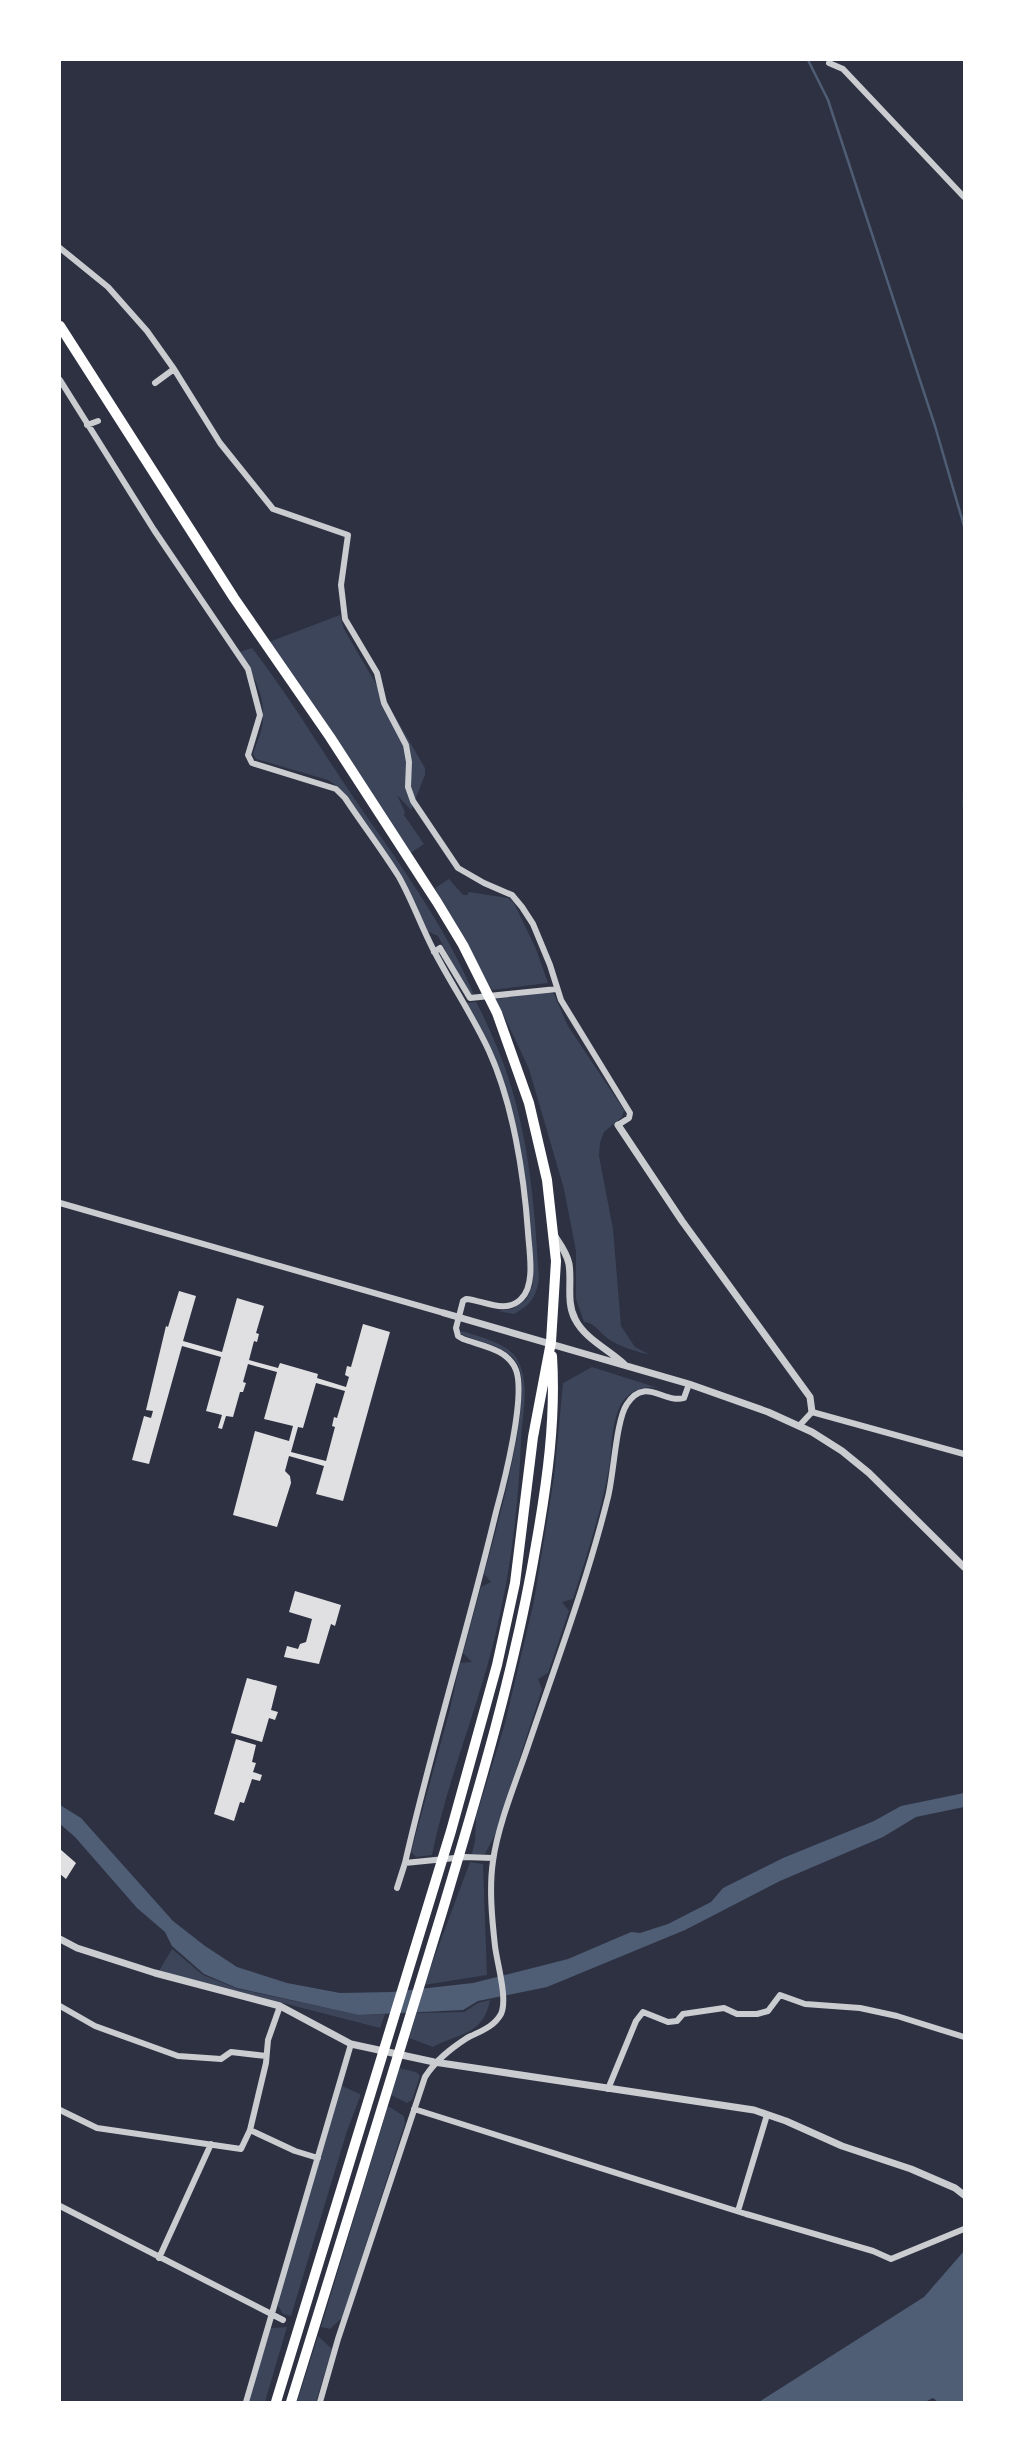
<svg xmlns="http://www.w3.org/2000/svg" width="1024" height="2462" font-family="'Fira Sans Condensed',sans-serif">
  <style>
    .green { fill: #3c4559 }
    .water { fill: #4f5d75 }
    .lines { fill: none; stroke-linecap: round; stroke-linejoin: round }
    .stream { stroke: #4f5d75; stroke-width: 2.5 }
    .building { fill: #e0e0e3; fill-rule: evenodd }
    .minor { stroke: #caccd0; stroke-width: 6 }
    .tertiary { stroke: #caccd0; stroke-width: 7 }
    .trunk { stroke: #fff; stroke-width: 10 }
    .motorway { stroke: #fff; stroke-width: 10 }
  </style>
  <rect width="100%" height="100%" fill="#2d3142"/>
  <!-- green -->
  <path class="green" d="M340,615l4,14 81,139v7l-14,35 -14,-15 8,17 -1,3 20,29 -13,9 -142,-211z
    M252,648c37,48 68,100 102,150 42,61 92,128 120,197l-7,-3 -29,-56 -11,-5 -23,-52 -64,-91 -12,-8 -72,-21 -3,-5c3,-9 7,-18 9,-27 5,-28 -8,-53 -23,-75z
    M449,879l14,16h4l2,-3 39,6 6,5 22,46 12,34 -56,7 -57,-102z
    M549,992l5,2 14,32 56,84 -2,7 -18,15 -4,11 -1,13 14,73 8,97 14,21 15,8c-15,-4 -30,-8 -43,-17 -8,-6 -13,-16 -23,-16l-8,-23v-48l-12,-62 -35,-120 -33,-70z
    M476,1002c49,92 57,175 63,277 -3,19 -9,26 -25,35l-16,-3 14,-2 14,-9 7,-16 -5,-86 -16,-86 -46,-109z
    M461,1331c16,5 47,12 56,28 14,25 5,54 4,83 -3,76 -13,151 -34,225 -18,63 -42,124 -55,188l-16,2 -5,-5 39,-143 10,-46 12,-1 -9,-9 18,-66 10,-5 -7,-8c10,-36 52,-182 33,-211 -12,-19 -38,-20 -56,-29l-2,-1z
    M592,1367l66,21c-15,-3 -28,2 -37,16 -7,13 -9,32 -10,47 -1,17 -6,37 -10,54 -8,31 -18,63 -28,94l-11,3 7,9 -21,62 -10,6 4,10 -47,146 -10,19h-13l3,-13 1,-24 28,-90 30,-126 20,-124 9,-94z
    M470,1862l13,2 4,111 -63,10z
    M172,1949l31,26 35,14 122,26 25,-1 -5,14 -221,-57z
    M490,2000c-7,36 -30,32 -57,47l-24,-9 7,-25 48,-1 14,-9z
    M399,2068l17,4 4,4 -8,24 -5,3 -16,-8z
    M342,2086l18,8v3l-13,34 -56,185 -8,-2 -5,-8 2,-14z
    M388,2106l16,10 1,7 -63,195 -12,11 -9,-2z
    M287,2327l-22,75h-17l23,-74z
    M318,2336l14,13 -16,53h-19z"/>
  <!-- water -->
  <path class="water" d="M964,1793v14l-48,10 -33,20 -103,44 -95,49 -138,57 -69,14 -15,9 -104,5 -122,-27 -33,-14 -32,-28 -7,-14 -28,-24 -62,-71 -15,-13v-19l21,13 92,103 32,25 32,21 50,16 53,10 52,-1 81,-9 95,-24 63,-27 9,1 28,-9 43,-22 12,-14 60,-30 91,-37 27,-15z
    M964,2251v151h-26l-5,-4 -8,4h-166l165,-105z"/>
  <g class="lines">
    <!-- stream -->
    <path class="stream" d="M808,60l20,40 107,326 29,100
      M964,799v7"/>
  </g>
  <!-- building -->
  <path class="building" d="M179,1291l17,5 -13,45 39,11 15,-54 27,8 -8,27 3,1 -2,8 -3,-1 -5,19 29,8 2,-5 38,11 -1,4 29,9 3,-10 -4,-2 2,-9 4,1 12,-43 27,8 -47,169 -27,-7 8,-28 -35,-10 -4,15 5,5 1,7 -14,44 -44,-12 22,-84 34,10 4,-15 -29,-7 13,-47 -29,-8 -5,18 3,1 -3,9h-3l-7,25 -7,-1 -4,13 -4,-1 4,-13 -16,-4 15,-54 -39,-11 -33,118 -17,-4 12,-44 7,2 2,-7 -7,-1 20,-84 2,1zM316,1383l29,8 -8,27 -3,-1 -2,9 3,1 -9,34 -35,-9 7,-25 5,1z
    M295,1591l46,14 -6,21 -4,-2 -12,40 -35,-7 3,-11 11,3 2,-5 6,-2 6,-23 -23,-7z
    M247,1678l30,8 -6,24 7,2 -3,8 -6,-2 -7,24 -31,-9z
    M236,1739l20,6 -4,17 4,1 -3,9 9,3 -2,6 -8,-2 -8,24 -4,-1 -6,19 -20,-7z
    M60,1849l16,14 -10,16 -6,-5z"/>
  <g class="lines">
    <!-- minor -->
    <path class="minor" d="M829,63l14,6 121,128
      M60,248l48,39 39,44 27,38 46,74 53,66 75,26 -7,50 4,34 32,54 7,30 22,42 3,17 -1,25 5,14 45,67 26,15 28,12 10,12 11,17 17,41 11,35 69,113 -1,5 -11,7
      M60,380l94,150 94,139 12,46 -12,40 4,8 84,26 9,9c18,27 37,52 54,79 13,23 22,49 34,72 18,35 40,67 56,102 24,53 35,124 39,181 1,19 8,53 -7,67 -16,16 -38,1 -55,0l-3,2 -7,27 2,8 5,3c19,7 45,10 53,31 10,27 -12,113 -20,142 -28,117 -64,233 -91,351l60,-6 28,1
      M155,383l19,-14
      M87,425l11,-4
      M434,952l6,-4 30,50 87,-9
      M60,1203l384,110
      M799,1426l13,-14 152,42
      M397,1888l8,-25
      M60,2006l35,20 83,30 43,3 10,-7 35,4
      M608,2089l28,-68 7,-9 25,10 9,-1 6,-7 41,-6 13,6h20l11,-3 12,-16 25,9 55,4 37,8 67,21
      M414,2109l332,105 127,37 18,8 73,-30
      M60,2110l37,18 144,21 9,-19 16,-67 2,-23 12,-34
      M250,2130l45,21 23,7
      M60,2206l223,114
      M738,2211l29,-96
      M159,2258l52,-114
      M246,2402l105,-358
      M320,2402l18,-63 87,-262c11,-17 25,-28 42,-39 13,-7 26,-10 34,-24 7,-15 -4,-51 -6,-68 -3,-27 -6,-58 -2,-85 5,-36 22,-77 34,-112 28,-83 60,-167 81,-252 6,-24 8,-77 19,-93 18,-28 37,0 57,-6l5,-14"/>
    <!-- tertiary -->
    <path class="tertiary" d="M618,1125l64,96 128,176 2,15
      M554,1235c6,9 13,18 15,29 3,18 -3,38 6,55 10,20 33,30 49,45
      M444,1313l245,71 79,28 44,20 30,19 27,22 95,94
      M60,1939l17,9 78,25 125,33 71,38 83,18 320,48 32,11 56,25 69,23 44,19 9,7"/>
    <!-- trunk -->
    <path class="trunk" d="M60,326l174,272 96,139 107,165 26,43 34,68 32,90 18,77 9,81 -5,81"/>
    <!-- motorway -->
    <path class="motorway" d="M276,2402l175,-571 46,-166 18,-82 18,-146 18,-95
      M291,2402c51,-164 102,-329 152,-493 36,-120 72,-240 93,-364 11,-62 20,-125 16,-189"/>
  </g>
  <!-- border -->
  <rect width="1024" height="2462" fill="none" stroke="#ffffff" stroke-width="122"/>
</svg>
